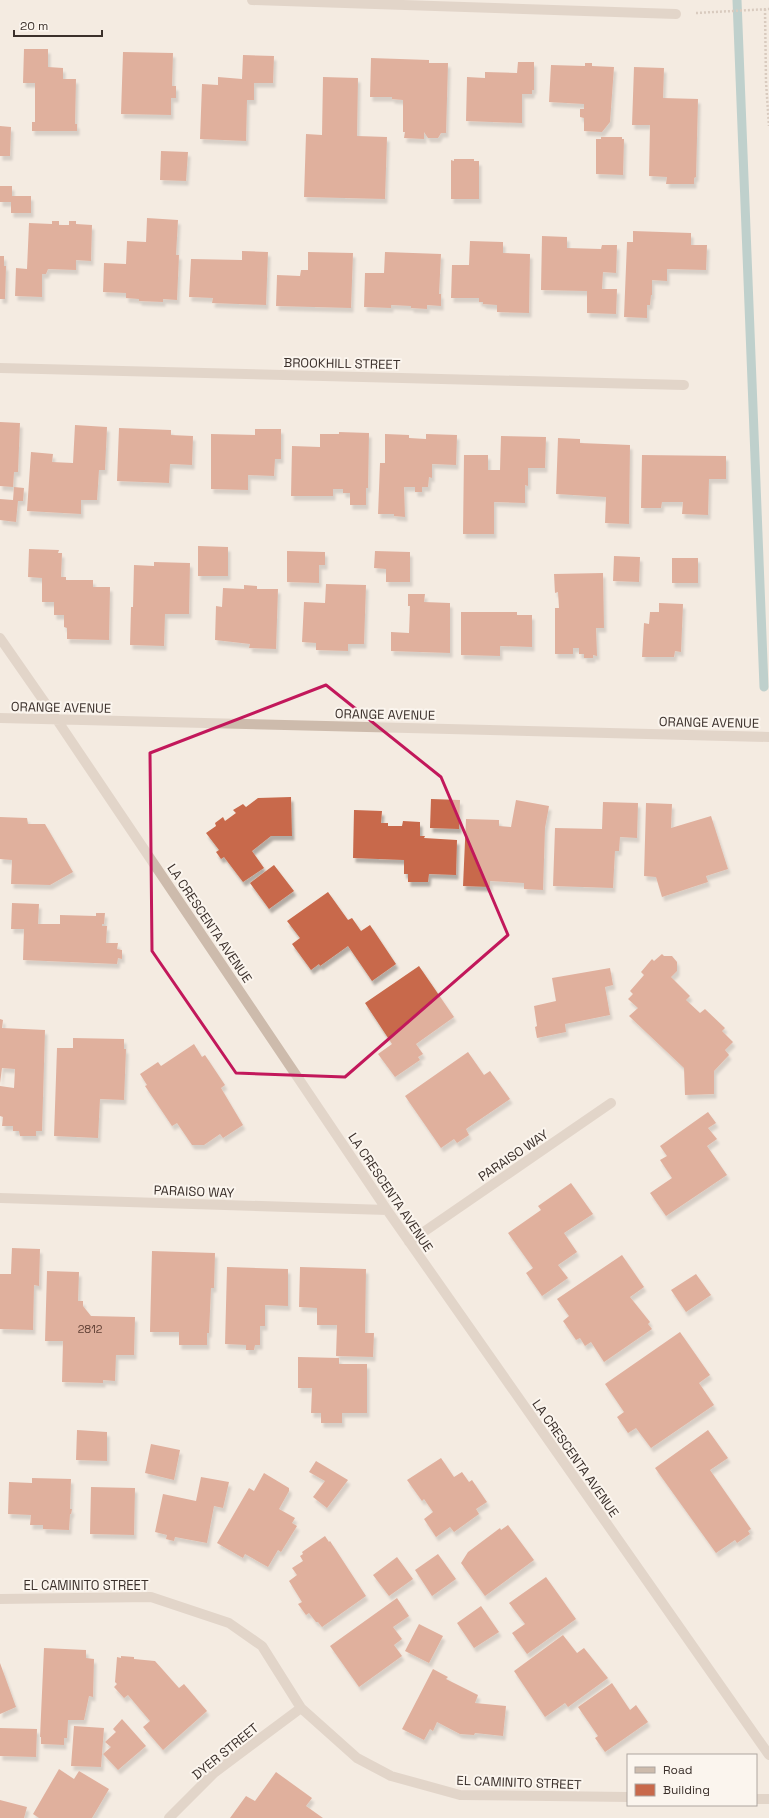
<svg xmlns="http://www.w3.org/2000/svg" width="769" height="1818" font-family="'Space Grotesk',sans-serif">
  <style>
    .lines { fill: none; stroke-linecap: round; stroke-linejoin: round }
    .stream { stroke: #7fb0b2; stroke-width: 9 }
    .building { fill: #c8694b; filter: url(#shadow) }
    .path { stroke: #b9a596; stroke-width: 2.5; stroke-dasharray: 2 2; stroke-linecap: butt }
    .minor { stroke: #cdbbac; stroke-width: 10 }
    .marked { fill: none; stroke: #c2185b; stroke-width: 3; stroke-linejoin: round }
    .labels { text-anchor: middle; stroke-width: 4; stroke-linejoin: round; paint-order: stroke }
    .number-label { font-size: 11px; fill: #5e3e33 }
    .street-label { font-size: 13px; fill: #3b302b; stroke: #fbf5ee }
  </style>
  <defs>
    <filter id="shadow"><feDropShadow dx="2.5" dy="4.5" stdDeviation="1" flood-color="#0004"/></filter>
  </defs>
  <rect width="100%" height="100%" fill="#f4ebe1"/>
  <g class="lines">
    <!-- stream -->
    <path class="stream" d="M737,0l27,687"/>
  </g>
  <!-- building -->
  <path class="building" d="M24,49h24v18l15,1v11h13l-1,45h2v7h-45v-9h3v-39h-12z
    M123,52l50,1 -1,33h4v12h-5v17l-50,-1z
    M243,55l31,1 -1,27h-19v17h-7l-1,41 -46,-2 2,-55 16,1v-8l24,2z
    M371,58l58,2v3h19l-2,70h-5l-3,5h-10l-4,-6v7l-20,-1 1,-6h-2v-32l-11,-1v-2h-22z
    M518,62h16v28h-2v4h-10v29l-56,-2 1,-44 18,1v-6l32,1z
    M585,63h7v3l22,1 -4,55 -8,10 -18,-1v-13l-4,-1v-8h4v-5l-35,-2 2,-37 34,1z
    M634,67l30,1 -1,30 35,1 -2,78 -2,1v6h-28l1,-7 -18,-1 1,-51h-18z
    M323,77l35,1 -1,58 30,1 -2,62 -81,-2 2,-63 16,1z
    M0,126l11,1 -1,29h-10z
    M601,137h21v2h2l-1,36 -27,-1v-35h5z
    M161,151l27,1 -2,29 -26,-1z
    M454,159h20v2h5v38h-28v-39l3,1z
    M0,186h12v10h19v17h-20v-11h-11z
    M147,218l31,2 -2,35h3l-2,45 -14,-1v3l-24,-1v-2l-13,-1v-5l-23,-1 1,-29 22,1 1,-23 19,1z
    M52,221h7v4h10v-4h7v3l16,1 -1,36 -15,-1v10l-28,-1 -2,5h-4v23l-27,-1 1,-28 11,1 2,-46 23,1z
    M633,231l58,2v12h16l-1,25 -39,-1v12l-15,-1v15h-1l-1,10h-3v13l-23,-1 3,-75h6z
    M542,236l25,1v11l34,1 1,-4h15l-1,28 -13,-1 -1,17h15l-1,25 -29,-1v-22l-46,-1z
    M470,241l33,1v11l27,1 -1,59 -32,-1v-7l-14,-1v-2h-4v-4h-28l1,-33h17z
    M242,251l26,1 -2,53 -54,-2 1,-5 -24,-1 2,-38 51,1z
    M308,252l45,1 -2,55 -75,-2 1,-31 23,1 1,-6h7z
    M385,252l56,2 -2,40h2v12l-14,-1v4l-16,-1v-2l-20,-1v3l-27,-1 1,-34h19z
    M0,256h4v10h2l-1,33h-5z
    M0,422l20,1 -2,49h-4l-1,15 -13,-1z
    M75,425l32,2 -2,43h-6l-2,30h-16v14l-54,-3 4,-59 22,2 -1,8 21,1z
    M119,428l52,2v5l22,1 -1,29 -22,-1 -1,19 -52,-2z
    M255,429h26v30h-6l-1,17 -26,-1v15l-37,-1v-55l44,1z
    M339,432l30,1 -1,55h-2v17h-16v-12h-7v-4h-10v7h-42l1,-50 28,1v-13h19z
    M385,434l24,1v3l17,1v-5l31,1 -1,30 -24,-1v14l-3,-1 -1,10h-6v5h-7v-5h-11l1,30 -11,-1v-2h-16l2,-51h5z
    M501,436l45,1 -1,31h-17v18l-3,-1v18l-31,-1v32h-31l1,-79h24v15h12z
    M558,438l22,1v4l50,2 -1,79 -24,-1 1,-26 -50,-3z
    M642,455l84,1v23h-17l-1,36 -26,-1 1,-12h-21l-1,6h-20z
    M14,487l10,1 -1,13h-5l-2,21 -16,-2v-21l13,1z
    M198,546l30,1v29h-30z
    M29,549l30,1 -1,3h4l-1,24h5v3h27v7h17l-1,53 -42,-1v-11l-3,-1v-12h-10v-13h-12v-24l-14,-1z
    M287,551l38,1v13h-6v18l-32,-1z
    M375,551l35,1v30h-24v-13l-12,-1z
    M614,556l26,1 -1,25 -26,-1z
    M672,558h26v25h-26z
    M154,562l36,1 -1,51h-24l-1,32 -34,-1 1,-38h2l1,-42 20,1z
    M603,573l1,55h-8l1,28 -4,-1v3h-9v-4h-5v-6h-6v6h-18v-46h4l-1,-16 -3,1 -1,-19z
    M326,584l40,1 -2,59h-16v7l-32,-1v-7l-14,-1 2,-40 21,1z
    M244,585l13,1v3h21l-2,60 -27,-1 1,-4 -35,-4 1,-34 6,1 1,-19 21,1z
    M408,594h17l-1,8 26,1v50l-59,-2v-19l18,1 1,-27h-2z
    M659,603l24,1 -2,48 -6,-1 -1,6h-32l2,-34 5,1 1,-12h9z
    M461,612h56v3h15v32l-32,-1v10l-39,-1z
    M291,797l1,39h-21l-19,15 12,17 -21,14 -19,-25 -3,2 -5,-7 3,-2 -13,-17 10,-7 -1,-3 8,-6 2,4 11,-8 -3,-3 10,-6 3,3 12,-9z
    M431,799l29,1 -1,29 -29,-1z
    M516,800l33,6 -4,22 -2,62 -19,-1v-6l-34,-2v6l-27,-1 3,-67 33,1v6l12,1z
    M603,802l35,1 -1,35 -17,-1 -1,14h-4l-2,37 -60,-2 2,-58 47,1z
    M646,803l26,1 -1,24 40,-12 17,53 -22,7 2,6 -46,15 -6,-20 -12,-1z
    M354,810l28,1 -1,12h7v3h14l1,-5 17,1v14h5l-1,2 33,2 -1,35 -27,-1 -1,8h-20v-8h-4v-14l-51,-2z
    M0,817l27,1 1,6h17l28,48 -23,13 -39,-1 1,-24 -12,-1z
    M274,865l20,26 -25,18 -19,-26z
    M328,892l20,28 4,-2 9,13 9,-6 26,39 -24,17 -24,-35 -28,20 -1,-2 -8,6 -19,-26 8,-6 -13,-17z
    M12,903l27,1 -1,20h22v-9l36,1v-3h9l-1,11h-2v2h5l-1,17h12l-1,6 5,1v9l-4,-1 -1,6 -94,-4 1,-31h-13z
    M662,954l2,2h8l5,6v9l-6,6 19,19 -4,4 14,13 5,-4 20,19 -3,3 11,11 -8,8 4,5 -15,16v23l-29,1 -1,-27 -55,-52 9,-8 -10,-9 5,-5 -3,-3 14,-16 -3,-3 11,-13 2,2z
    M419,966l35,51 -38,27 7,10 -5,3 2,3 -25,17 -17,-23 14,-10 -27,-41z
    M610,968l3,17 -8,2 5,28 -45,9 1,8 -29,6 -2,-11 2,-1 -3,-20 22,-5 -4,-23z
    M0,1019l3,1 -1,8 43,2 -3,101h-6v5h-16l-1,-5h-6v-5h-11l1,-9 -3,-1v-30l14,2 1,-19 -13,-1 -2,15z
    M73,1038l51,1v10h2l-2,51 -24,-1 -2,39 -44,-2 3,-88h16z
    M194,1044l8,13 3,-2 20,30 -4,3 22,37 -20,13 -3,-4 -16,11h-12l-15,-22 -5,3 -27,-40 2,-1 -7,-11 18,-12 3,4z
    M468,1052l16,23 6,-4 20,28 -44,30 3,6 -12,8 -3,-4 -13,9 -36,-52z
    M708,1112l8,11 -8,5 9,11 -10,7 20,29 -61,41 -16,-23 22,-15 -12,-18 7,-4 -7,-10z
    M571,1183l22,31 -29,19 13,19 -19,13 10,13 -26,18 -16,-23 7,-5 -25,-35 33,-23 -3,-4z
    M12,1248l28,1 -1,37 -5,-1 -1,45 -33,-1v-55h11z
    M152,1251l63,2 -1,35h-3l-2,45h-2v12h-28v-13h-29z
    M622,1255l22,32 -14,10 20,25 -2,2 4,5 -48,33 -13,-20 -6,4 -5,-8 -4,2 -13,-19 6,-5 -12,-17z
    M227,1267l61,2v37l-23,-1v21h-5v19h-5l-1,5h-8v-5l-21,-1z
    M300,1267l66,2 -1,64h9l-1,24 -37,-1 1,-31h-20v-17l-18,-1z
    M47,1271l32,1 -1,29h5v5l8,10 44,1 -1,38h-18l-1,26 -12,-1v3l-41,-1 1,-41h-18z
    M696,1274l15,21 -25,17 -15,-22z
    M680,1332l30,43 -11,8 15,22 -63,43 -15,-20 -8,5 -11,-16 7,-5 -19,-28z
    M298,1357l41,1v6h28v49h-25v10h-21v-10h-10l1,-25h-14z
    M77,1430l30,2v29l-31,-1z
    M708,1430l20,28 -18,12 41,59 -3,2 2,3 -13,9 -2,-3 -19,13 -61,-85z
    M151,1444l29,6 -6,30 -29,-7z
    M441,1458l13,19 8,-5 7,10 3,-2 15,22 -11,7 3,5 -25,18 -4,-5 -14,10 -12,-18 9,-7 -9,-13 -2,2 -15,-21z
    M316,1461l32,19 -21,28 -14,-11 12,-16 -16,-9z
    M264,1473l25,15v3l-10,18 16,9 -3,5 5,3 -16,26 -3,-2 -10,17 -23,-13 -2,4 -26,-15 32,-55 5,3z
    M201,1477l28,5 -6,26 -9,-2 -7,37 -32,-6 -1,4 -8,-2 1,-4 -12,-3 8,-38 33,7z
    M32,1478l39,1 -1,30h2l-1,5h-1l-1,16 -26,-1v-4h-13l1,-10 -23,-1 1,-32 23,1z
    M91,1487l44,1 -1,47 -44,-1z
    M508,1525l26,35 -49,36 -24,-33 7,-11 32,-24 1,2z
    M325,1536l4,6 1,-1 36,55 -44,31 -4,-5h-2l-7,-9 -3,2 -8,-11 4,-2 -13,-21 8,-6 -5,-7 11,-7 -3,-5 3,-2 -1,-2z
    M438,1554l18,25 -24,17 -17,-26z
    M397,1557l16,22 -24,17 -16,-21z
    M546,1577l30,42 -49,35 -15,-21 13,-9 -16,-21z
    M397,1598l12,18 -16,11 9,12 -8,6 8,11 -43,31 -29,-41z
    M481,1606l18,26 -25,16 -17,-25z
    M419,1624l24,12 -14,27 -24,-12z
    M563,1635l14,18 7,-5 24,30 -40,29 -3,-4 -20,14 -31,-46z
    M44,1648l42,2v8l8,1 -1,38 -4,-1 -5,24h-16l-1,18h-3v7l-23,-1v-7h-1z
    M121,1656l13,1v2l21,2 24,27 5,-4 23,27 -44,39 -20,-23 7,-6 -22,-26 -4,3 -10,-11 3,-3 -2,-2 2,-25 4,1z
    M0,1663l16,44 -16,7z
    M433,1669l15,8 -2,2 32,16 -3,8 31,3 -3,30 -28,-3 -1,2 -14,-1 -23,-12 -4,9 -3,-2 -6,11 -22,-11z
    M612,1683l18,27 6,-5 12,17 -43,30 -10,-14 3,-2 -20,-29z
    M122,1719l24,27 -28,24 -15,-16 8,-7 -6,-5 11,-10 -3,-3z
    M74,1726l30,2 -3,39 -30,-1z
    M0,1728l37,1 -1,28 -36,-1z
    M59,1769l15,10 5,-8 30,18 -17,29h-53l-6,-4z
    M276,1772l36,26 -6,8 17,12h-93l16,-22 9,5z
    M0,1800l27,7 -3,11h-24z"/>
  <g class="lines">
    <!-- path -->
    <path class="path" d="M765,9l1,73 3,44
      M696,13l73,-4"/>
    <!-- minor -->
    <path class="minor" d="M252,0l424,14
      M0,368l684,17
      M0,638l57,82 330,490 382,545
      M0,718l769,19
      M0,1198l387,12
      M409,1242l202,-139
      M0,1599l151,-2 78,26 33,23 39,62 56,50 34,18 69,19 168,2
      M756,1799h13
      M169,1818l45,-45 87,-65"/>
  </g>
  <!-- marked area -->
  <path d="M0 0H769V1818H0ZM326,685l115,92 67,158 -163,142 -109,-4 -84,-122 -2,-198z" fill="#f4ebe1" fill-opacity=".55" fill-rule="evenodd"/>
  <path class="marked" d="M326,685l115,92 67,158 -163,142 -109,-4 -84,-122 -2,-198z"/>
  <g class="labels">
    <!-- number labels -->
    <g class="number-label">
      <text x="90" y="1333">2812</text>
    </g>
    <!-- street labels -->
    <g class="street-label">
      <text transform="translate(342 363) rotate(1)" y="5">BROOKHILL STREET</text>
      <text transform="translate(61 707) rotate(1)" y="5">ORANGE AVENUE</text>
      <text transform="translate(385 714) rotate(1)" y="5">ORANGE AVENUE</text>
      <text transform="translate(709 722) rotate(1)" y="5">ORANGE AVENUE</text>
      <text transform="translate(210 923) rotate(56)" y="5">LA CRESCENTA AVENUE</text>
      <text transform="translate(513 1155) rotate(-34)" y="5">PARAISO WAY</text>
      <text transform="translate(194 1191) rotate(2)" y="5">PARAISO WAY</text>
      <text transform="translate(391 1192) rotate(56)" y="5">LA CRESCENTA AVENUE</text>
      <text transform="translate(576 1458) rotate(55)" y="5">LA CRESCENTA AVENUE</text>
      <text x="86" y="1590">EL CAMINITO STREET</text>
      <text transform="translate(225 1751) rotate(-39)" y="5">DYER STREET</text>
      <text transform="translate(519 1782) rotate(2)" y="5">EL CAMINITO STREET</text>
    </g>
  </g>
  <!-- legend -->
  <rect x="627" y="1754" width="130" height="52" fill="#fbf5ee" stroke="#aea6a0"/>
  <rect x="635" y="1767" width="20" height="6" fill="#cdbbac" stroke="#aea6a0"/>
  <text x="663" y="1774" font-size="12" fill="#3b302b">Road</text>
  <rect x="635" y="1784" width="20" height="12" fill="#c8694b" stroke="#aea6a0"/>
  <text x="663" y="1794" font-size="12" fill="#3b302b">Building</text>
  <!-- scale -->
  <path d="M14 30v6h88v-6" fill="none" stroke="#3b302b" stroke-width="2"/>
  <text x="20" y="30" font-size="12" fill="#3b302b" stroke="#fbf5ee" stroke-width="3" paint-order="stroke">20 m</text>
</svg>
